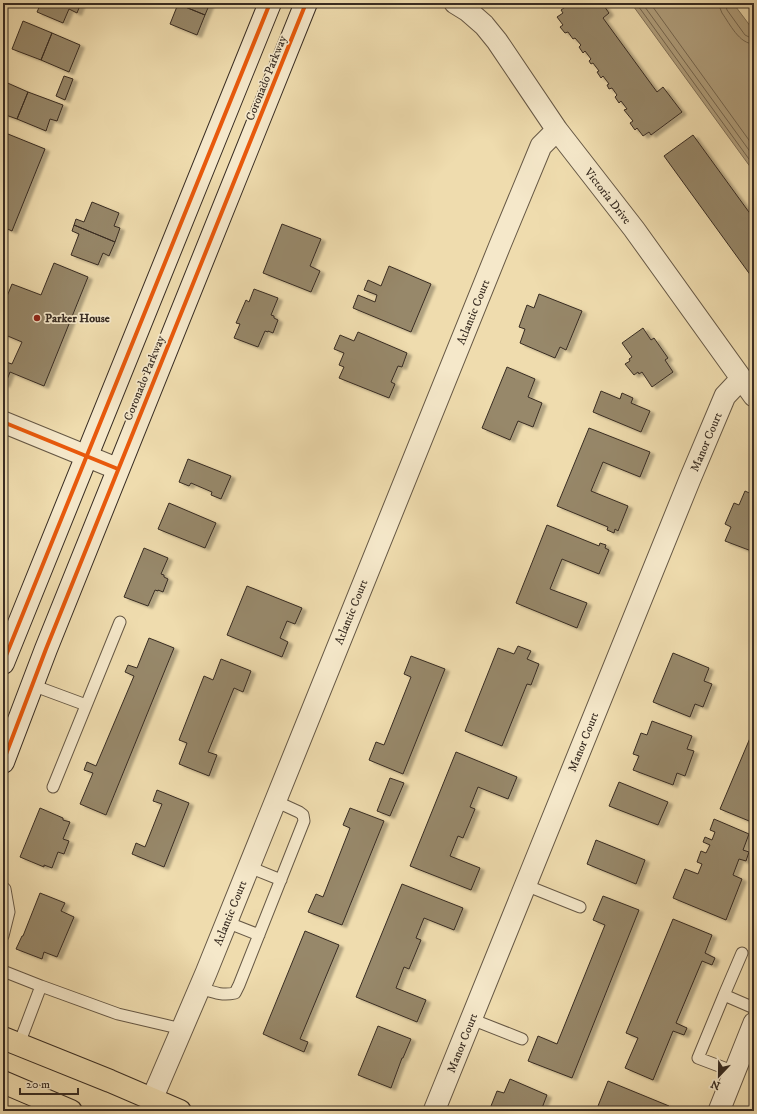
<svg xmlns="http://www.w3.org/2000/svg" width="757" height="1114" font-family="'IM FELL DW Pica',serif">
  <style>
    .water { fill: #b1a07e; stroke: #817259 }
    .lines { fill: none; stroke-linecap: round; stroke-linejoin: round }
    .shore { stroke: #746650; stroke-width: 1 }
    .building { fill: #97886b; stroke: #382c22; filter: url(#shadow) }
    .lane-casing { stroke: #665845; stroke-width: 13 }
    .street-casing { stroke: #665845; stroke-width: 23 }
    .secondary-casing { stroke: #382c22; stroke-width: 24 }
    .primary-casing { stroke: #382c22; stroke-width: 24 }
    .lane { stroke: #f5e8ca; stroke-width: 11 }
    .street { stroke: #f5e8ca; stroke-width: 21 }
    .secondary { stroke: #f5e8ca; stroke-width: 22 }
    .primary { stroke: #efdcae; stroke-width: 22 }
    .cycleway-casing { stroke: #f5e8ca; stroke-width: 6 }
    .cycleway { stroke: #e8590c; stroke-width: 4 }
    .poi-dot { fill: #8f2418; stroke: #f5e8ca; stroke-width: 1.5 }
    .labels { text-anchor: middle; stroke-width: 3.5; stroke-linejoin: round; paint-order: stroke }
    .street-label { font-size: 12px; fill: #382c22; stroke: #f5e8ca }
    .poi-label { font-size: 12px; font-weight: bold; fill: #382c22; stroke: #f5e8ca; text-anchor: start }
  </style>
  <defs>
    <filter id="shadow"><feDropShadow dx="4.5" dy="2.5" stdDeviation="1" flood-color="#0004"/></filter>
  </defs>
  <rect width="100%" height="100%" fill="#efdcae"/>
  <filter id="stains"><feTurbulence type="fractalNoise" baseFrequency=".005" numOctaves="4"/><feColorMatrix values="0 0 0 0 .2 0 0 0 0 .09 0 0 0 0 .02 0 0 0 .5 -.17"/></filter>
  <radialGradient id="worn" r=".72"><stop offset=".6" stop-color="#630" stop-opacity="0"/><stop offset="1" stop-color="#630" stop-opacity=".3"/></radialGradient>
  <!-- water -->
  <path class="water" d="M631,3h102l21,28v141z"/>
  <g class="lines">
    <!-- shore -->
    <path class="shore" d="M636,3l118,163
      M642,3l112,154
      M650,3l104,144
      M719,3l1,5 2,5c8,11 17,31 32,31
      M725,3l2,7 18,25 4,2 5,1"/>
  </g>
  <!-- building -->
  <path class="building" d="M41,3h40l-4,10 -8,-4 -6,14 -26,-11z
    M179,3h31l-5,12 -27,-11z
    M571,3h31l7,10 -6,5 54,74 6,-5 19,25 -31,23 -2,-3 -6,4 -6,-8 -2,2 -5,-7 3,-2 -9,-11 3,-1 -6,-8 -2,2 -4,-6 2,-2 -5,-7 -3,1 -2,-4 2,-1 -6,-8 -2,2 -4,-6 2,-1 -6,-8 -2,1 -2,-3 2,-2 -6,-8 -2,2 -4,-6 2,-2 -6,-7 -2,1 -5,-7 -3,1 -5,-6 3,-2 -6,-8 6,-4 -2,-3z
    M178,4l27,11 -8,20 -27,-11z
    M23,21l29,12 -11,27 -29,-11z
    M52,33l28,12 -11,27 -28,-12z
    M64,76l9,3 -8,21 -9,-4z
    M3,81l25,11 -11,27 -14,-5z
    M28,92l35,13 -6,16 -7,-2 -4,12 -29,-12z
    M3,132l42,17 -33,82 -9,-4v-54l3,-8 -3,-1z
    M693,135l61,84v61l-90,-124z
    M92,202l27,11 -5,13 6,2 -5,14 -41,-17 2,-6 8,3z
    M282,224l39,15 -11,27 10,5 -9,21 -48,-19z
    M74,225l41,17 -6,14 -6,-3 -5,12 -27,-10 8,-21 -7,-3z
    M54,263l34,14 -44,109 -34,-14 -5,13 -2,-1v-23l9,3 10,-22 -19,-8v-28l9,-22 29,11z
    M389,266l42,18 -20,48 -58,-24 5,-13 17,7 2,-7 -13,-5 4,-10 13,6z
    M254,289l24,9 -7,17 3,1v2l4,2 -5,13 -5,-2v1l-3,-1 -7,16 -24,-9 6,-14 -4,-1 10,-23 3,2z
    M539,294l43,17 -16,39 -6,-3 -5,11 -35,-15 5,-14 -6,-2 8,-22 7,3z
    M643,328l8,12 3,-2 14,20 -3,2 8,12 -21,15 -10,-15 -3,2 -1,-2 -4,3 -9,-11 5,-3 -1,-2 3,-2 -10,-14z
    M358,332l49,21 -5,14 -4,-1 -7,16 4,2 -6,14 -50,-20 5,-11 -5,-2 5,-12 -10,-4 6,-14 14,6z
    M507,367l28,12 -7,18 14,6 -9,24 -15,-6 -8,19 -28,-12z
    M601,391l19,8 2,-6 11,5 -2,5 19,8 -9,21 -48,-20z
    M589,428l61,24 -10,25 -37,-15 -12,29 37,15 -10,25 -3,-2 -1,4 -7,-3 1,-3 -51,-21z
    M188,459l43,17 -10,23 -10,-4 1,-3 -21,-9 -2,3 -10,-4z
    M745,491l9,4v57l-29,-11 6,-14 -6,-3 9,-21 5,2z
    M169,503l47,20 -11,25 -47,-19z
    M547,525l52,21 1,-3 6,2 -1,3 4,2 -10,24 -37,-15 -12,30 37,14 -10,25 -61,-25z
    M144,548l24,10 -7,16 3,1v2l4,2 -5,13 -5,-2v1l-3,-1 -7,16 -24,-9z
    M247,586l55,22 -7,16 -8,-3 -7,17 8,4 -6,15 -55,-22z
    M149,638l25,10 -68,167 -26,-11 13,-31 -9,-3 3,-8 9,4 38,-90 -9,-4 3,-7 9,3z
    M518,646l13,5 -4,8 12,5 -8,21 -4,-1 -25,62 -37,-15 33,-83 16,6z
    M673,653l36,15 -5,13 8,3 -9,23 -8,-3 -5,13 -37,-15z
    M411,656l34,13 -42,105 -34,-14 7,-18 8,3 27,-68 -7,-3z
    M221,659l30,12 -8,21 -9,-4 -26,64 9,3 -8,21 -30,-12 8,-21 -8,-3 25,-64 9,4z
    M652,721l40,15 -5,13 7,2 -9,25 -8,-3 -4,12 -40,-15 6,-14 -6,-2 8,-21 6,2z
    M753,731h1v92l-34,-14z
    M456,752l61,25 -9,22 -30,-12 -8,20 5,2 -12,29 -5,-2 -8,20 30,12 -9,22 -61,-24z
    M390,778l14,5 -14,33 -13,-5z
    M619,782l49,20 -10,23 -49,-19z
    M157,790l32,13 -25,64 -32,-13 4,-11 9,4 17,-43 -9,-3z
    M40,808l23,10v2l7,2 -7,17 6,2 -5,13 -6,-2 -6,16 -8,-3v2l-24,-10z
    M350,808l34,13 -42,104 -34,-13 8,-18 7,3 27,-69 -7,-3z
    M714,819l35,15 -6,16 6,2 -3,9 -7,-2 -6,16 9,4 -16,41 -53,-22 12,-29 13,5 4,-10 -5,-2 4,-11 5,2 4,-8 -7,-3 2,-5 7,3 3,-8 -5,-2z
    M596,840l49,20 -9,24 -49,-20z
    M402,884l61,24 -9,22 -30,-12 -8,20 5,2 -12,29 -5,-2 -8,21 30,12 -9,22 -61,-25z
    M40,893l25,10 -4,8 13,6 -17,40 -13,-5 -2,7 -26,-10 6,-13h1z
    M603,896l36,14 -67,168 -44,-17 10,-25 19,8 48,-119 -12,-5z
    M673,919l39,16 -7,18 10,5 -3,7 -10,-4 -26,62 11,5 -3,7 -11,-4 -20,49 -28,-12 13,-30 -12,-5z
    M305,931l34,14 -39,94 8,3 -4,10 -41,-18z
    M378,1026l33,13 -8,19h-1l-11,30 -33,-13z
    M510,1079l37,16 -5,13 6,2v1h-59l8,-20 7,2z
    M608,1081l61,25 -2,5h-71z"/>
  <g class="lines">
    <!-- lane casing -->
    <g class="lane-casing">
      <path id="lane" d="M32,685l54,20
        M53,787l67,-165
        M249,867l32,13
        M525,885l55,22
        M3,887l2,2 4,23 -6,24
        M226,922l33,13
        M3,971l38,15 -22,58
        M41,986l77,28 64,15
        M200,988c13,4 21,8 35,5l4,-8 65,-164 -1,-6 -4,-3 -24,-11
        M724,995l18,-42
        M471,1019l51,20
        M735,1072l-37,-14 26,-63 30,13"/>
    </g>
    <!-- street casing -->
    <g class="street-casing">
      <path id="street" d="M455,3l13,8 16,14 13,16 60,89 77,99 120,167
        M3,422l115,47
        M152,1099l54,-126 294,-728 41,-99 16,-16
        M434,1111l256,-632 35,-83 16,-17
        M719,1111l35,-88"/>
    </g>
    <!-- secondary casing -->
    <g class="secondary-casing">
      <path id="secondary" d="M3,663l267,-660
        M3,762l43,-113 260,-646"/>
    </g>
    <!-- primary casing -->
    <g class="primary-casing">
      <path id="primary" d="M3,1038l107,43 70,30
        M3,1082l68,29"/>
    </g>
    <!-- lane -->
    <use href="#lane" class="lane"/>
    <!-- street -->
    <use href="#street" class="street"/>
    <!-- secondary -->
    <use href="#secondary" class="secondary"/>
    <!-- primary -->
    <use href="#primary" class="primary"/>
    <!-- cycleway casing -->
    <g class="cycleway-casing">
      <path id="cycleway" d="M3,422l115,47
        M3,663l267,-660
        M3,762l43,-113 260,-646"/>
    </g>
    <!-- cycleway -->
    <use href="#cycleway" class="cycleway"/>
  </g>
  <!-- markers -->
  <circle class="poi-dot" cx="37" cy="318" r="4"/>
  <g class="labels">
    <!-- street labels -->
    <g class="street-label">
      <text transform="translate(266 78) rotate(-68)" y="4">Coronado Parkway</text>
      <text transform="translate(608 196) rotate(52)" y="4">Victoria Drive</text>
      <text transform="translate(473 312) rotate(-68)" y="4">Atlantic Court</text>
      <text transform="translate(144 378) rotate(-68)" y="4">Coronado Parkway</text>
      <text transform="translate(706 442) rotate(-67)" y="4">Manor Court</text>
      <text transform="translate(351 612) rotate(-68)" y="4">Atlantic Court</text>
      <text transform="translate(583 742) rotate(-68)" y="4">Manor Court</text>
      <text transform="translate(230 913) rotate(-68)" y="4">Atlantic Court</text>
      <text transform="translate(462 1043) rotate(-68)" y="4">Manor Court</text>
    </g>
    <!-- poi labels -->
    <g class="poi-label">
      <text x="45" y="322">Parker House</text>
    </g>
  </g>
  <!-- margin -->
  <rect width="757" height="1114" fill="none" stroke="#efdcae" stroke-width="16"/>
  <rect x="4" y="4" width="749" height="1106" fill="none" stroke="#382c22" stroke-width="2"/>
  <rect x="8" y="8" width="741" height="1098" fill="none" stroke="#382c22"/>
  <!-- north arrow -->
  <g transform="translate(719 1076) rotate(202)" stroke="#f5e8ca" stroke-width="3" paint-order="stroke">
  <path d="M0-3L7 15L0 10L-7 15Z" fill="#382c22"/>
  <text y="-6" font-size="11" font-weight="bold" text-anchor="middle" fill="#382c22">N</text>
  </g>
  <!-- scale -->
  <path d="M20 1088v6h58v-6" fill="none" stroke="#382c22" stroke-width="2"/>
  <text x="26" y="1088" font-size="12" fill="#382c22" stroke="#f5e8ca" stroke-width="3" paint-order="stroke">20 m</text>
  <rect width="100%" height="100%" filter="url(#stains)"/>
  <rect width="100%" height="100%" fill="url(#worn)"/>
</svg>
